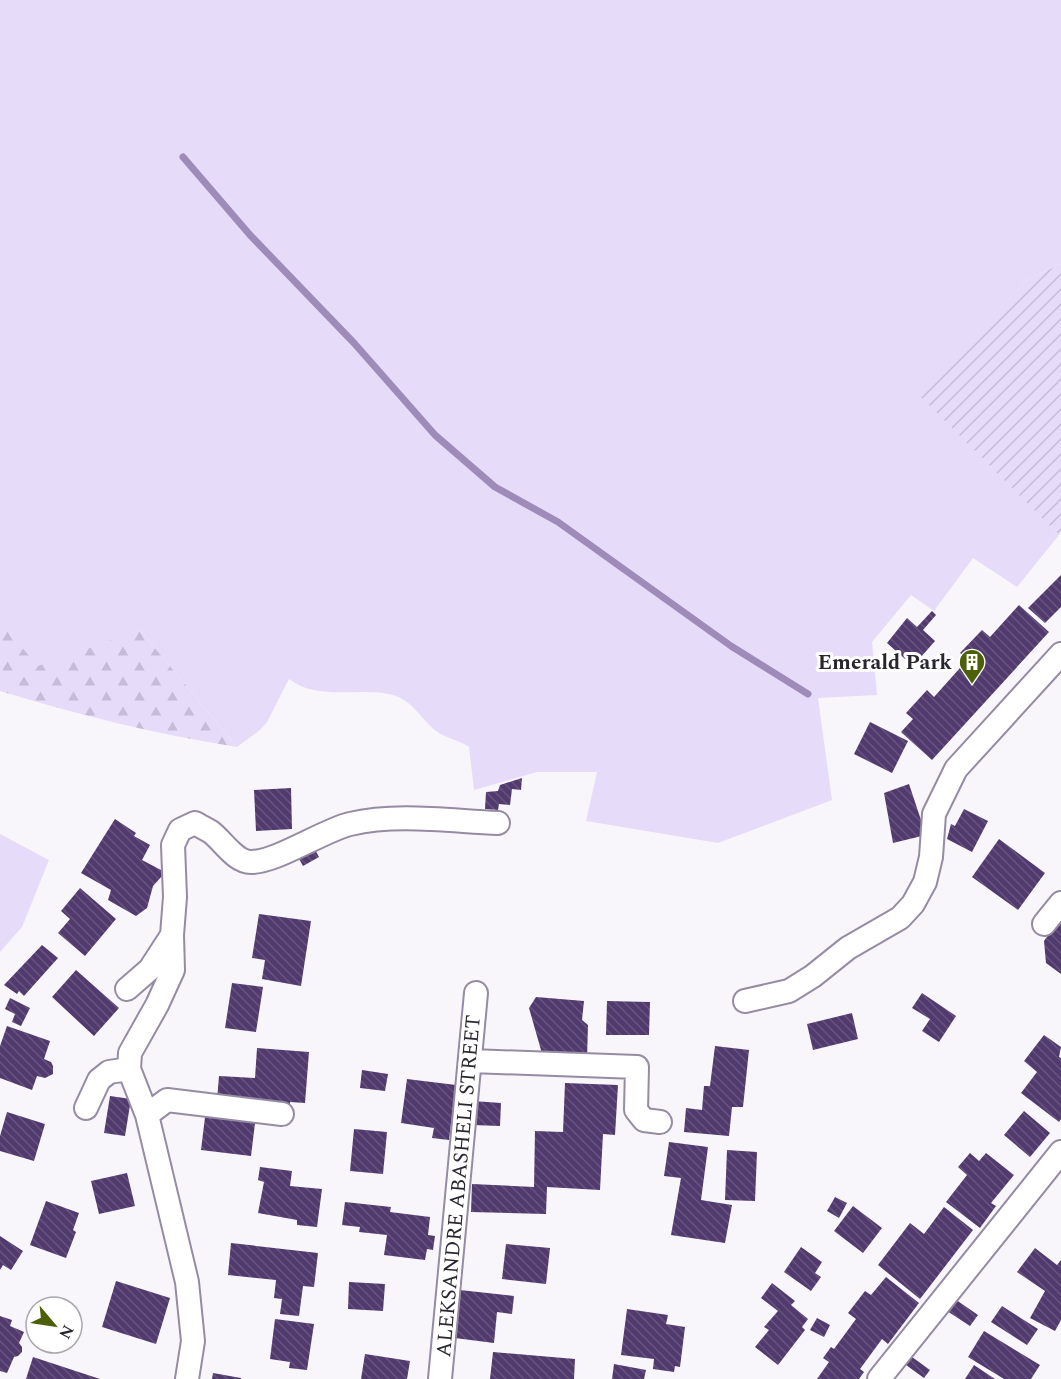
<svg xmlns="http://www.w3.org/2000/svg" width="1061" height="1379" font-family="Spectral,serif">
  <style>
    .grass { fill: #e7dbfa }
    .forest { fill: url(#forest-firs) }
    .garden { fill: url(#garden-furrows) }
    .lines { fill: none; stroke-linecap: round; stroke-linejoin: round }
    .stream { stroke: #9e8bb8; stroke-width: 7 }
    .building { fill: url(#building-back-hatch) }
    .minor-casing { stroke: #958ba3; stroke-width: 26 }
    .minor { stroke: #fff; stroke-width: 22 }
    .labels { text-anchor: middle; stroke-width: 6; stroke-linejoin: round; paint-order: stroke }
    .poi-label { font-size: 21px; font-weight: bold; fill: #2a262f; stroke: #fff; text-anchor: end }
    .street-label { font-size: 21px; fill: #2a262f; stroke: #fff }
  </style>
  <defs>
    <pattern id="forest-firs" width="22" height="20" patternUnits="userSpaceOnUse" patternTransform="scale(1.5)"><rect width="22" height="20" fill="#e7dbfa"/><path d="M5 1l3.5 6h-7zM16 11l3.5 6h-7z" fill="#c6bcd7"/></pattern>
    <pattern id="garden-furrows" width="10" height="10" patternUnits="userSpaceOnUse" patternTransform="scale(1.5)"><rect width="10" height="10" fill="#e7dbfa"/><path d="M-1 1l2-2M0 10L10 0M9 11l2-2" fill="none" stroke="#c6bcd7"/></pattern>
    <pattern id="building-back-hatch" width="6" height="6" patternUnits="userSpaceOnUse" patternTransform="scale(1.5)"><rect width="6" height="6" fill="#513a6d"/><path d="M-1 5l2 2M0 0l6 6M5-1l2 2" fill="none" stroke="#67547e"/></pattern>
  </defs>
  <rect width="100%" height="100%" fill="#f8f6fb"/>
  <!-- grass -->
  <path class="grass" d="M0,0h1061v264l-34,16 -107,115 139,140 -42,52 -44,-29 -39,53 -23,-16 -39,47 5,53 -59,3 14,102 -114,43 -132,-22 11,-49h-60l-63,18 -5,-43c-10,-7 -24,-9 -33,-16 -15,-12 -23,-30 -43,-36 -32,-9 -75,7 -104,-16l-22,43 -7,8 -23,17 -97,-117 -102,37 -38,-45z
    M0,834l49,26 -27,67 -22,25z"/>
  <!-- forest -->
  <path class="forest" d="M0,622l38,44 102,-36 97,117c-81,-13 -159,-32 -237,-56z"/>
  <!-- garden -->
  <path class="garden" d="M1061,264v268l-2,3 -140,-140 108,-115z"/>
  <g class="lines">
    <!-- stream -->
    <path class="stream" d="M183,157l67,78 104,108 81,92 60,52 63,35 173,124 77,48"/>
  </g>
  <!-- building -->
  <path class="building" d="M1061,575v32l-16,16 -17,-15z
    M1019,605l30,27 -117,128 -31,-28 12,-13 -7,-6 21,-23 7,7 34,-38 -8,-6 22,-23 8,7z
    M932,611l4,4 -13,15 12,11 -22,25 -26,-23 20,-25 10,9z
    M870,722l38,19 -16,32 -38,-19z
    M522,778l-1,12 -9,-1 -2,16 -11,-1 -1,6 -13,-1 1,-17 12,-1 2,-6z
    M909,784l17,51 -33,8 -9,-50z
    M291,788l1,41 -36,2 -2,-41z
    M964,809l24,12 -16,31 -25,-13 4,-15 4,2z
    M115,819l21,14 -2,3 16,9 -8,15 19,10 1,6 -9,10 -6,22 -11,8 -28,-16 3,-10 -30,-17z
    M999,839l46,34 -27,37 -46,-33z
    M313,846l6,11 -16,9 -6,-11z
    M80,888l36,31 -31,37 -27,-23 12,-14 -9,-8z
    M259,914l52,7 -10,65 -39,-7 3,-19 -13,-2z
    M1061,917v57l-15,-11 -2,-22z
    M42,945l16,13 -34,38 -5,-5 -2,3 -13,-9z
    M76,970l43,38 -25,28 -42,-39z
    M232,983l31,4 -7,45 -31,-4z
    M922,993l34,23 -17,26 -17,-11 8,-12 -18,-11z
    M536,997l48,4 -2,19 6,5 -1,34 -44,-2 -14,-49z
    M10,998l20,10 -9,18 -9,-4 3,-8 -10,-5z
    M607,1001l43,1 -1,33h-43z
    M852,1013l6,26 -45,11 -6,-26z
    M7,1026l43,15 -6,18 7,3 2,4v8l-8,4 -8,-2 -5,14 -32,-12v-32z
    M1044,1035l17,12 -2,10 2,1v61l-2,3 -38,-29 16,-21 -13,-11z
    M715,1046l34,4 -6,57h-11l-3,29 -45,-4 2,-24 16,2 2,-24h6z
    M257,1048l52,4 -4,51 -15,-1v4l-73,-6 2,-24 36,2z
    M362,1070l26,4 -3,17 -25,-3z
    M407,1079l49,6 -7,55 -17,-2 2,-10 -33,-5z
    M565,1083l53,2 -3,50 -12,-1 -3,56 -53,-3 -1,27 -75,-2 1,-28 62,3 1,-56 28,1z
    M110,1096l21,3 -6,37 -21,-3z
    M473,1101l28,2 -1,23 -28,-1z
    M206,1109l50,6 -5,41 -50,-6z
    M1024,1111l26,22 -20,24 -26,-22z
    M7,1112l38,12 -11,37 -34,-10v-15z
    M354,1129l33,3 -4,42 -33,-3z
    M669,1142l39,5 -7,53 31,5 -7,38 -54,-8 10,-57 -17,-2z
    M727,1150l30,2 -2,49 -30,-1z
    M970,1153l9,8 7,-8 28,22 -23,28 5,3 -16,22 -34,-26 21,-27 -9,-8z
    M260,1167l32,4 -2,15 32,3 -5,38 -20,-2v-5l-39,-7 6,-31 -6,-2z
    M127,1173l8,33 -36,8 -8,-33z
    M835,1197l12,6 -8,15 -12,-7z
    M46,1201l33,12 -6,17 3,2 -10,26 -36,-13z
    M345,1202l46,5 -1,5 40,5 -2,18 7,1 -2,14 -6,-1 -2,11 -41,-5 3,-20 -28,-3 1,-5 -18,-2z
    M853,1206l29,22 -19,25 -29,-22z
    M944,1207l29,23 -53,69 -42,-34 32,-42 14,11z
    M0,1236l23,15 -12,19 -8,-5 -3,5z
    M231,1243l87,10 -4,34 -11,-1 -4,30 -19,-2 2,-15 -8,-1 2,-18 -48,-5z
    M506,1244l44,4 -4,36 -44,-5z
    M801,1247l21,15 -7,11 6,4 -10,14 -27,-19z
    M1035,1248l22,17 4,-5v60l-6,11 -25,-13 15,-27 -28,-19z
    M886,1277l33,26 -31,41 -6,-5 -22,30 4,3 -5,7h-42l12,-17 -6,-4 8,-11 3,2 22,-30 -8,-6 17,-22 6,4z
    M116,1281l54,17 -14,46 -54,-17z
    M349,1282l36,2 -2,27 -35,-2z
    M772,1283l23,18 -4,4 17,14 -6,8 3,3 -27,35 -23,-18 14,-17 -5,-3 14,-16 -17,-13z
    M460,1290l54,6 -2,18 -15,-2 -3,31 -39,-5z
    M952,1297l26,18 -8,11 -26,-17z
    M1002,1306l36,23 -11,16 -36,-23z
    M627,1309l41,6 -2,9 19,3 -5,40 -5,-1 -1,6 -21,-3 1,-10 -33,-4z
    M0,1316l12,4 -2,6 14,6 -5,11 3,4v5l-4,4 -4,1 -7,16 -7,-2z
    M817,1318l13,7 -6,12 -14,-7z
    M275,1319l39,5 -7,46 -18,-2 1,-6 -20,-3z
    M984,1331l56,34 -9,14h-27l-36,-22z
    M493,1352l82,7 -1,20h-84z
    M365,1354l45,7 -3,18h-46z
    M33,1357l67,22h-74z
    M912,1357l18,13 -6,8 -18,-13z
    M614,1364l32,6 -2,9h-32z
    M974,1365l21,14h-30z
    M213,1373l28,5v1h-29z"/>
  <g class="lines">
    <!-- minor casing -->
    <g class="minor-casing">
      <path id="minor" d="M1044,924l17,-21
        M127,989l23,-20 22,-34
        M745,1001l44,-10 24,-15 35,-28 52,-30 13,-14 12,-22 6,-25 3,-43 22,-45 105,-115
        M471,1061l166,6 -1,43 8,10 16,2
        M86,1108l13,-28 10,-8 20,-3
        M147,1115l20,-15 115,14
        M187,1379l6,-38 -6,-59 -40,-167 -18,-46 1,-16 27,-48 16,-35 -1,-35 3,-38 -2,-52 7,-15 15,-7c5,3 11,6 16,9 12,9 24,30 40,30 26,0 71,-31 99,-38 47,-11 100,-3 148,-1
        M440,1379l36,-386
        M879,1379l182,-227"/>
    </g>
    <!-- minor -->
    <use href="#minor" class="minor"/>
  </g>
  <!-- icons -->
  <defs>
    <g id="building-pin" transform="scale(1.35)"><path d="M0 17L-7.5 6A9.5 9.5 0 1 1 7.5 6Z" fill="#4b6009" stroke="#fff"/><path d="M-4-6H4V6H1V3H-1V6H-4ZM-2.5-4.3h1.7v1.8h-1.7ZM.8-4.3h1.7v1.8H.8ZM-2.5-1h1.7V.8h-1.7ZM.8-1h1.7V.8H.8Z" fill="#fff"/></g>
  </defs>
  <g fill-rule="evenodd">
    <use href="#building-pin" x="972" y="662"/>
  </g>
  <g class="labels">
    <!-- poi labels -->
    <g class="poi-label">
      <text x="952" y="669">Emerald Park</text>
    </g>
    <!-- street labels -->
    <g class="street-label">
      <text transform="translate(458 1186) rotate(-85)" y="7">ALEKSANDRE ABASHELI STREET</text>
    </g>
  </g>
  <!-- north arrow -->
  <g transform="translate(54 1325) rotate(119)"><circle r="28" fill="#ffffff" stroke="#aaa8ac" stroke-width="1.5"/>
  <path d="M0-4.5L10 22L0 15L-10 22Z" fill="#4b6009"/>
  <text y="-9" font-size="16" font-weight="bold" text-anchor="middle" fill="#2a262f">N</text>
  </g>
</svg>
